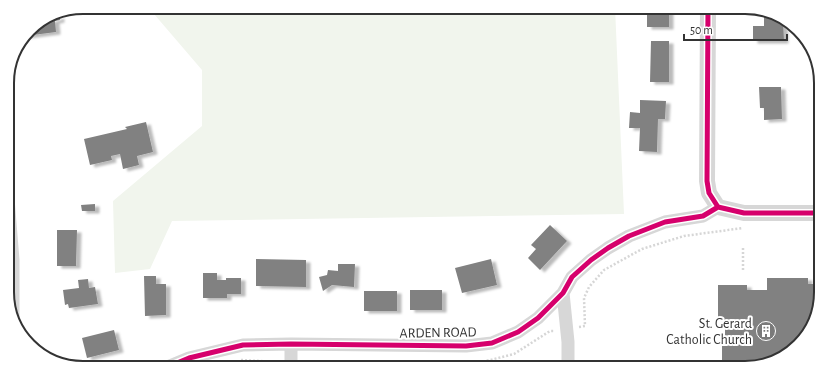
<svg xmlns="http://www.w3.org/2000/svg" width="828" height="375" font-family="'Alegreya Sans',sans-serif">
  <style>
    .green { fill: #f1f5ed }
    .building { fill: #818181; filter: url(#shadow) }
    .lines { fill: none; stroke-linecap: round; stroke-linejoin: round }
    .path { stroke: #d6d6d6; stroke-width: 2.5; stroke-dasharray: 2 2; stroke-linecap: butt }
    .minor { stroke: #d7d7d7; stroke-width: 13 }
    .tertiary { stroke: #d7d7d7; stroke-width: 16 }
    .cycleway-casing { stroke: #fff; stroke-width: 8 }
    .cycleway { stroke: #d6006c; stroke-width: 5 }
    .labels { text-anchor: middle; stroke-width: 4; stroke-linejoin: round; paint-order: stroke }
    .poi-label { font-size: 14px; fill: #333; stroke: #fff; text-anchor: end }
    .street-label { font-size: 14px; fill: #333; stroke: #fff }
    .rim { fill: none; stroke: #333; stroke-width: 2 }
  </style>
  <defs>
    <filter id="shadow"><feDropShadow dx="4.5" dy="2.5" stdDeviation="1" flood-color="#0004"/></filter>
  </defs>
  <rect width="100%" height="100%" fill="#fff"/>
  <!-- green -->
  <path class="green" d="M148,7h467l9,207 -452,7 -22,48 -35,4 -2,-72 89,-75v-56z"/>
  <!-- building -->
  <path class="building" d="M647,7h22v20h-22z
    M764,11l10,2 9,7 1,21h-31v-15h11z
    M60,16v4l-5,1 1,11 -31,4 8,-10z
    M651,41h18v41h-19z
    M759,87h22l1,32 -18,1v-12h-4z
    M640,100l26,1 -1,18h-7l-1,33 -18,-1 1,-23h-11l1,-16 10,1z
    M146,122l7,30 -16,4 2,9 -16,4 -3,-15 -9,2 1,4 -22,5 -6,-26 43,-10 -2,-2z
    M815,140h6v17l-6,-1z
    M95,204v7h-13l-1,-6z
    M550,225l17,16 -27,29 -12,-12 8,-9 -5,-4z
    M57,230h20l-1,36h-19z
    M256,259l50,1v27l-50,-1z
    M491,259l6,26 -35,8 -7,-25z
    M338,264h17l-1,23 -22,-2 -9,6 -4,-14 8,-2 1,-5 10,1z
    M203,273h14v7h9v-2h15v16h-14v4h-24z
    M144,276h12v8h10v31l-21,1z
    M767,278h41v6h11v17l-4,20 -28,34 -15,5h-25v5h-25v-23h3v-22h-7v-35h29v5h20z
    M88,279l1,9 6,-1 3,17 -29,4 -1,-4 -3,1 -2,-15 16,-2 -1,-8z
    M410,290h32v20h-32z
    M364,291h33v20h-33z
    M114,330l5,20 -32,8 -5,-20z
    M609,365h32v3h-32z"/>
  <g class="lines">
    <!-- path -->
    <path class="path" d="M743,248v22
      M579,327l6,-1 -1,-28 5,-11 15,-17 38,-21 42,-13 59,-8
      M241,360l37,2
      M303,362l175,1 36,-9 36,-23h4
      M212,368l11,-3"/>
    <!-- minor -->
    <path class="minor" d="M7,186l6,74v56
      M563,293l5,49v26
      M291,344v24
      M165,368l24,-10 54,-13 48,-1 175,2 26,-3 26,-11 20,-14 25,-25 9,-16 19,-17 17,-12 21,-12 36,-14 38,-6 15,-9"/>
    <!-- tertiary -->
    <path class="tertiary" d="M708,7l-1,174 2,12 9,14 26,6h77"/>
    <!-- cycleway casing -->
    <g class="cycleway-casing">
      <path id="cycleway" d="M708,7l-1,174 2,12 9,14
        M718,207l26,6h77
        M165,368l24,-10 54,-13 48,-1 175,2 26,-3 26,-11 20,-14 25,-25 9,-16 19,-17 17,-12 21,-12 36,-14 38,-6 15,-9"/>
    </g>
    <!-- cycleway -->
    <use href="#cycleway" class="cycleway"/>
  </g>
  <!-- icons -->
  <defs>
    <g id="building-disc" transform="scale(1)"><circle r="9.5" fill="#7a7a7a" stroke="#fff"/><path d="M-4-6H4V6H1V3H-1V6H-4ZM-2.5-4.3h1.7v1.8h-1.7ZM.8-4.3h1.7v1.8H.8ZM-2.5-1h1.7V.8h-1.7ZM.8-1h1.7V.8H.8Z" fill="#fff"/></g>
  </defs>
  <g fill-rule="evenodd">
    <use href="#building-disc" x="766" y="331"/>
  </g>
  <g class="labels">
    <!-- poi labels -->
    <g class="poi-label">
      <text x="752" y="328">St. Gerard<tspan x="752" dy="16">Catholic Church</tspan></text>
    </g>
    <!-- street labels -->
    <g class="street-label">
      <text transform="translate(438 332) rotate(-1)" y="5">ARDEN ROAD</text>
    </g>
  </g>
  <!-- crop -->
  <path d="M0 0H828V375H0ZM83 14H745A69 69 0 0 1 814 83V292A69 69 0 0 1 745 361H83A69 69 0 0 1 14 292V83A69 69 0 0 1 83 14Z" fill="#fff" fill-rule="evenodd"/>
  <path class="rim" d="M83 14H745A69 69 0 0 1 814 83V292A69 69 0 0 1 745 361H83A69 69 0 0 1 14 292V83A69 69 0 0 1 83 14Z"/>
  <!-- scale -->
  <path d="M684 34v6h103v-6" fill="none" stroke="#333333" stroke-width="2"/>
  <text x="690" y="34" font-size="12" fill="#333333" stroke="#ffffff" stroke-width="3" paint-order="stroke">50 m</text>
</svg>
